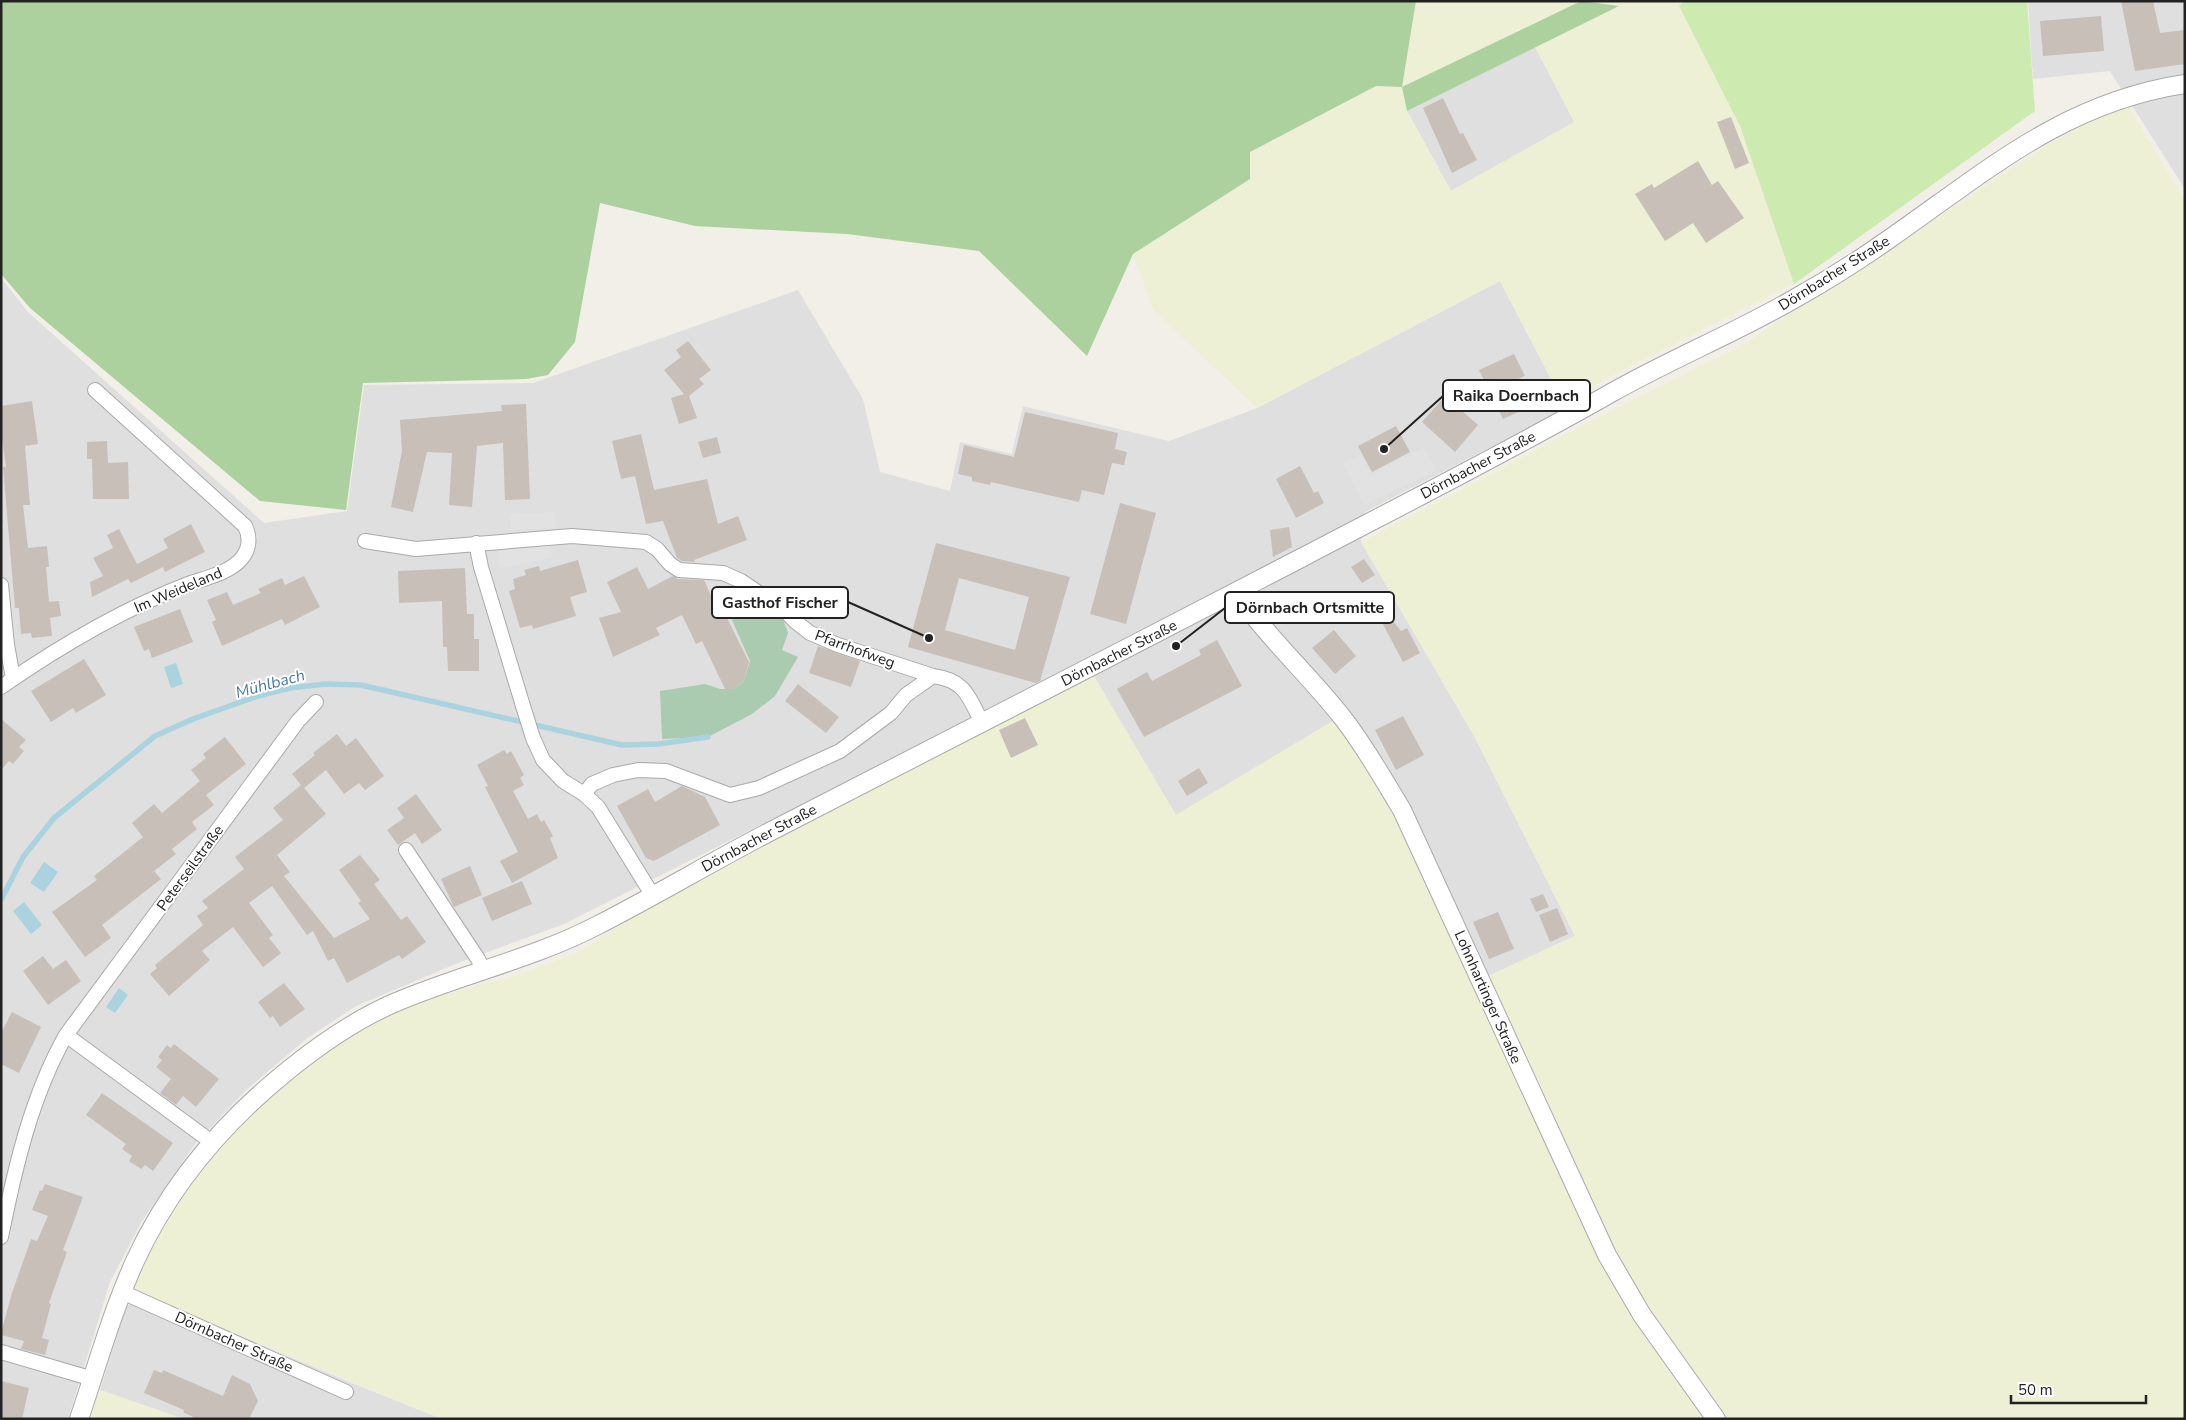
<svg xmlns="http://www.w3.org/2000/svg" width="2186" height="1420" font-family="'Nunito Sans',sans-serif">
  <style>
    .residential { fill: #e0dfdf }
    .farmland { fill: #eef0d5; fill-rule: evenodd }
    .grass { fill: #cdebb0 }
    .forest { fill: #add19e }
    .cemetery { fill: #aacbaf }
    .parking { fill: #e2e2e2 }
    .water { fill: #aad3df }
    .lines { fill: none; stroke-linecap: round; stroke-linejoin: round }
    .stream { stroke: #aad3df; stroke-width: 5.5 }
    .building { fill: #c7bfb8; fill-rule: evenodd }
    .minor-casing { stroke: #a9a9a9; stroke-width: 16 }
    .tertiary-casing { stroke: #a9a9a9; stroke-width: 20 }
    .minor { stroke: #fff; stroke-width: 14 }
    .tertiary { stroke: #fff; stroke-width: 18 }
    .labels { text-anchor: middle; stroke-width: 4; stroke-linejoin: round; paint-order: stroke }
    .street-label { font-size: 15px; fill: #222; stroke: #fff }
    .water-label { font-size: 16px; font-style: italic; fill: #4a7aab; stroke: #fff }
    .leader { fill: none; stroke: #222; stroke-width: 2 }
    .callout-dot { fill: #222; stroke: #fff; stroke-width: 2 }
    .callout { fill: #fff; stroke: #222; stroke-width: 2 }
    .callout-label { font-size: 16px; text-anchor: middle; font-weight: bold; fill: #222 }
  </style>
  <rect width="100%" height="100%" fill="#f2efe9"/>
  <!-- residential -->
  <path class="residential" d="M2028,1h157v188l-75,-118 -77,8z
    M1535,47l40,75 -124,69 -44,-80z
    M1,278l27,34 236,211 83,-12 17,-126 169,-2 265,-93 65,109 17,73 70,19 10,-49 52,12 11,-48 146,35 88,-33 243,-127 66,127 -201,104 -4,30 114,195 100,199 -87,40 -140,-264 -172,103 -92,-153 -520,262 -106,39 -102,43 -50,33 -60,51 -51,54 -53,77 -32,61 -42,137h-67z
    M139,1294l213,89 90,36h-258l-84,-29 26,-82z"/>
  <!-- farmland -->
  <path class="farmland" d="M1416,1h268l-5,5 61,120 54,158 -192,97 -36,27 -66,-127 -243,127 -104,-98 -20,-56 117,-75v-27l126,-66 26,1zM1618,6l-83,41 39,75 -123,69 -44,-80 -5,-24z
    M2128,106l57,95v1218h-1743l-303,-125 -4,-10 14,-34 21,-37 49,-66 70,-68 43,-32 40,-24 50,-23 82,-21 73,-26 133,-88 156,-79 228,-110 82,139 172,-103 140,264 87,-40 -100,-198 -114,-196 216,-114 160,-80 159,-102 117,-79 78,-48z
    M91,1387l93,32h-104z"/>
  <!-- grass -->
  <path class="grass" d="M1684,1h343l8,110 -241,173 -54,-158 -61,-120z"/>
  <!-- forest -->
  <path class="forest" d="M1,1h1415l-14,86 179,-86 38,5 -212,105 -5,-24 -26,-1 -126,66v27l-117,75 -46,102 -108,-105 -132,-17 -152,-8 -95,-23 -25,139 -27,33 -22,4 -163,4 -17,127 -86,-9 -230,-193 -29,-34z"/>
  <!-- cemetery -->
  <path class="cemetery" d="M760,604l21,10 7,19 -6,17 16,7 -23,39 -23,18 -44,23 -46,2 -2,-48 45,-7 15,5h13l11,-8 6,-20 -18,-41z"/>
  <!-- parking -->
  <path class="parking" d="M1424,447l12,23 -72,35 -21,-42 18,-9 10,20z
    M555,512l1,16 -45,2 -1,-16z
    M549,542l3,16 -53,10 -3,-16z"/>
  <!-- water -->
  <path class="water" d="M176,663l7,21 -12,4 -7,-21z
    M44,862l14,10 -14,20 -14,-9z
    M24,902l18,23 -11,9 -18,-23z
    M119,988l9,7 -13,18 -9,-6z"/>
  <g class="lines">
    <!-- stream -->
    <path class="stream" d="M1,900l22,-43 31,-39 101,-82 38,-17 65,-23 32,-8 36,-4 35,1 261,60 37,-1 49,-7"/>
  </g>
  <!-- building -->
  <path class="building" d="M2121,1h32l7,32 25,-3v34l-50,7z
    M2101,16l3,35 -61,5 -3,-35z
    M1443,98l17,36 3,-1 14,27 -25,13 -29,-65z
    M1731,117l18,46 -14,6 -18,-47z
    M1698,161l14,24 6,-4 26,37 -38,25 -13,-20 -28,18 -30,-47 17,-10 2,4z
    M688,341l23,29 -12,9 5,5 -15,12 8,22 -18,6 -8,-26 13,-4 -20,-24 17,-13 -5,-7z
    M1514,354l11,22 -11,5 13,27 -24,11 -24,-49z
    M1445,396l33,29 -23,27 -33,-30z
    M32,401l6,43 -13,2 5,59h-7l5,43 19,-2 2,21h-3l3,35 10,-1 2,15 -11,2 2,18 -20,2 -1,-5 -10,1 -2,-26h-4l-12,-141h3l-5,-36v-25z
    M526,404l4,95 -25,1 -2,-57 -26,3 -5,61 -23,-2 3,-52 -25,-1 -14,60 -22,-5 11,-56 -2,-31 102,-9 -1,-6z
    M1025,412l93,21 -3,16 12,3 -3,13 -12,-2 -8,32 -22,-5 -3,12 -88,-20 -1,3 -18,-4v-4l-14,-3 6,-29 50,12z
    M1396,426l14,26 -38,20 -14,-26z
    M641,434l13,56 53,-11 11,45 20,-8 9,24 -53,20 1,2 -13,-1 -5,-3 -14,-37 -17,3 -11,-48 -14,3 -9,-38z
    M717,437l4,16 -18,5 -5,-16z
    M107,441l1,22 20,-1 1,37h-36l-1,-40h-5v-17z
    M1300,466l14,27 4,-2 6,12 -28,15 -20,-39z
    M1120,503l36,10 -30,111 -36,-10z
    M191,524l14,28 -40,20 -2,-5 -32,16 -3,-4 -36,18 -2,-15 13,-6 -10,-18 20,-10 -6,-13 12,-6 18,35 31,-16 -5,-9z
    M1289,527l3,20 -19,10 -3,-27z
    M936,543l134,34 -30,104 -4,2 -128,-36zM959,578l70,19 -14,53 -70,-20z
    M1364,559l11,16 -13,8 -11,-16z
    M578,560l9,32 -17,5 6,19 -43,13 -1,-4 -12,3 -11,-37 6,-2 -2,-10 13,-4 -2,-5 15,-4 1,5z
    M637,567l11,22 25,-13 5,3 26,1 17,38 5,-2 23,46 -5,19 -11,8h-8l-23,-48 -6,3 -14,-29 -26,13 4,7 -47,22 -14,-39 22,-6 -14,-30z
    M465,568l2,46h7v25h5v32h-31l-1,-24h-4l-1,-46 -43,2 -1,-32z
    M304,576l16,31 -35,18 -3,-6 -60,27 -10,-24 4,-2 -9,-20 20,-8 6,13 28,-12 -3,-4 24,-11 3,7z
    M180,609l13,33 -41,16 -3,-9 -5,2 -10,-24z
    M1383,609l18,22 6,-3 13,25 -17,9 -26,-49z
    M1334,630l22,26 -21,18 -23,-26z
    M1217,640l25,46 -98,51 -27,-48 30,-17 5,9 49,-26 -2,-5z
    M818,646l42,15 -9,26 -42,-14z
    M84,659l22,36 -30,18 -3,-5 -22,14 -20,-31z
    M798,684l41,33 -13,16 -41,-32z
    M1403,716l21,39 -28,15 -21,-40z
    M1025,718l13,27 -27,13 -12,-28z
    M1,719l25,21 -7,7 5,4 -11,13 -4,-3 -8,9z
    M337,734l9,12 10,-8 28,38 -19,14 -6,-7 -15,11 -18,-24 -22,18 22,26 -49,41 13,17 -6,4 50,62 36,-19 -12,-16 3,-2 -22,-31 21,-15 20,25 -6,4 27,36 6,-4 19,26 -24,17 -3,-4 -52,28 -13,-25 -6,3 -15,-30 -6,4 -35,-49 -23,17 24,32 -4,3 12,15 -18,14 -30,-40 -31,24 8,9 -41,36 -19,-22 7,-6 -2,-3 48,-40 -6,-9 11,-8 -6,-7 42,-32 -9,-12 48,-37 -10,-12 28,-23 -9,-11 23,-19 -2,-2z
    M225,737l21,27 -40,31 8,10 -22,17 5,7 -25,20 4,5 -22,17 7,8 -59,46 9,13 -26,19 -33,-45 45,-32 -3,-4 49,-39 -11,-14 22,-19 8,9 38,-32 -9,-11 15,-12 -3,-4z
    M504,750l3,4 4,-3 13,24 -4,3 4,7 -11,6 15,28 9,-5 4,8 3,-2 9,16 -3,2 8,20 -46,25 -12,-22 18,-9 -33,-65 3,-1 -11,-21z
    M1199,768l9,15 -21,13 -9,-15z
    M682,786l23,11 15,28 -66,36 -8,-3 -29,-52 31,-17 7,13z
    M416,794l26,36 -20,14 -7,-11 -17,12 -11,-15 17,-12 -7,-10z
    M470,866l12,29 -28,12 -13,-28z
    M522,881l10,23 -40,17 -10,-23z
    M1543,894l6,13 -13,5 -6,-13z
    M1557,908l11,26 -18,8 -11,-27z
    M1498,912l16,37 -25,10 -16,-37z
    M43,956l10,13 13,-9 15,21 -33,24 -25,-34z
    M284,983l21,26 -25,18 -7,-11 -3,2 -12,-16z
    M12,1012l29,15 -22,46 -18,-9v-31z
    M174,1044l45,35 -23,28 -13,-11 -7,9 -16,-12 11,-14 -15,-12 6,-7 -4,-3 9,-12 4,3z
    M102,1093l71,50 -20,28 -8,-6 -4,4 -12,-8 3,-5 -10,-7 4,-5 -40,-29z
    M45,1184l38,13 -20,53 4,2 -18,51 2,1 -9,34 7,2 -4,15 -24,-6 3,-8 -23,-6v-2l11,-40 19,-54 6,2 11,-25 -16,-6 8,-20 2,1z
    M154,1370l8,3 1,-3 60,26 9,-21 18,9 8,17 -9,18h-52l-14,-7 1,-2 -40,-17z
    M1,1381l28,7 -7,31h-21z"/>
  <g class="lines">
    <!-- minor casing -->
    <g class="minor-casing">
      <path id="minor" d="M365,541l51,8 156,-13 74,6 11,7 13,15 9,6 44,3 18,8 42,28 13,13 14,11 28,12 95,31c32,4 36,21 49,47
        M476,543l5,24 42,139 10,32 10,22 20,21 21,13 14,13 55,89
        M1,585l6,60 6,33
        M1,687c59,-41 120,-77 187,-103 17,-6 42,-11 54,-26 8,-10 8,-22 3,-32l-150,-136
        M584,794l8,-10 21,-9 25,-5 28,1 64,24 29,-7 81,-37 51,-38 15,-18 27,-19
        M406,850l72,109 6,12
        M66,1035l147,108
        M1,1237c14,-69 30,-140 65,-202l232,-314 18,-19
        M122,1292l224,100
        M1,1352l92,27"/>
    </g>
    <!-- tertiary casing -->
    <g class="tertiary-casing">
      <path id="tertiary" d="M1236,592c31,45 72,82 106,125 23,29 41,62 60,93l205,445 35,60 74,104
        M79,1419c18,-53 33,-107 56,-158 34,-74 88,-138 151,-189 33,-27 69,-52 108,-69 67,-29 139,-44 204,-78 61,-31 120,-67 181,-98 175,-90 351,-180 526,-271 103,-54 206,-106 306,-163 60,-34 124,-60 183,-94 34,-19 67,-40 98,-62 96,-67 173,-135 293,-153"/>
    </g>
    <!-- minor -->
    <use href="#minor" class="minor"/>
    <!-- tertiary -->
    <use href="#tertiary" class="tertiary"/>
  </g>
  <g class="labels">
    <!-- street labels -->
    <g class="street-label">
      <text transform="translate(1834 273) rotate(-32)" y="5">Dörnbacher Straße</text>
      <text transform="translate(1478 465) rotate(-28)" y="5">Dörnbacher Straße</text>
      <text transform="translate(178 590) rotate(-23)" y="5">Im Weideland</text>
      <text transform="translate(855 649) rotate(20)" y="5">Pfarrhofweg</text>
      <text transform="translate(1119 653) rotate(-27)" y="5">Dörnbacher Straße</text>
      <text transform="translate(759 838) rotate(-28)" y="5">Dörnbacher Straße</text>
      <text transform="translate(190 868) rotate(-54)" y="5">Peterseilstraße</text>
      <text transform="translate(1488 997) rotate(66)" y="5">Lohnhartinger Straße</text>
      <text transform="translate(234 1342) rotate(24)" y="5">Dörnbacher Straße</text>
    </g>
    <!-- water labels -->
    <g class="water-label">
      <text transform="translate(270 683) rotate(-15)" y="6">Mühlbach</text>
    </g>
  </g>
  <!-- callouts -->
  <path class="leader" d="M1384 449L1443 396M929 638L848 602M1176 646L1225 608"/>
  <g class="callout-dot">
    <circle cx="1384" cy="449" r="5"/>
    <circle cx="929" cy="638" r="5"/>
    <circle cx="1176" cy="646" r="5"/>
  </g>
  <g class="callout">
    <rect x="1443" y="380" width="147" height="31" rx="5"/>
    <rect x="712" y="587" width="136" height="31" rx="5"/>
    <rect x="1225" y="592" width="169" height="31" rx="5"/>
  </g>
  <g class="callout-label">
    <text x="1516" y="401">Raika Doernbach</text>
    <text x="780" y="608">Gasthof Fischer</text>
    <text x="1310" y="613">Dörnbach Ortsmitte</text>
  </g>
  <!-- border -->
  <rect width="2186" height="1420" fill="none" stroke="#222222" stroke-width="5"/>
  <!-- scale -->
  <path d="M2011 1395v8h135v-8" fill="none" stroke="#222222" stroke-width="2.5"/>
  <text x="2018" y="1395" font-size="15" fill="#222222" stroke="#ffffff" stroke-width="4" paint-order="stroke">50 m</text>
</svg>
